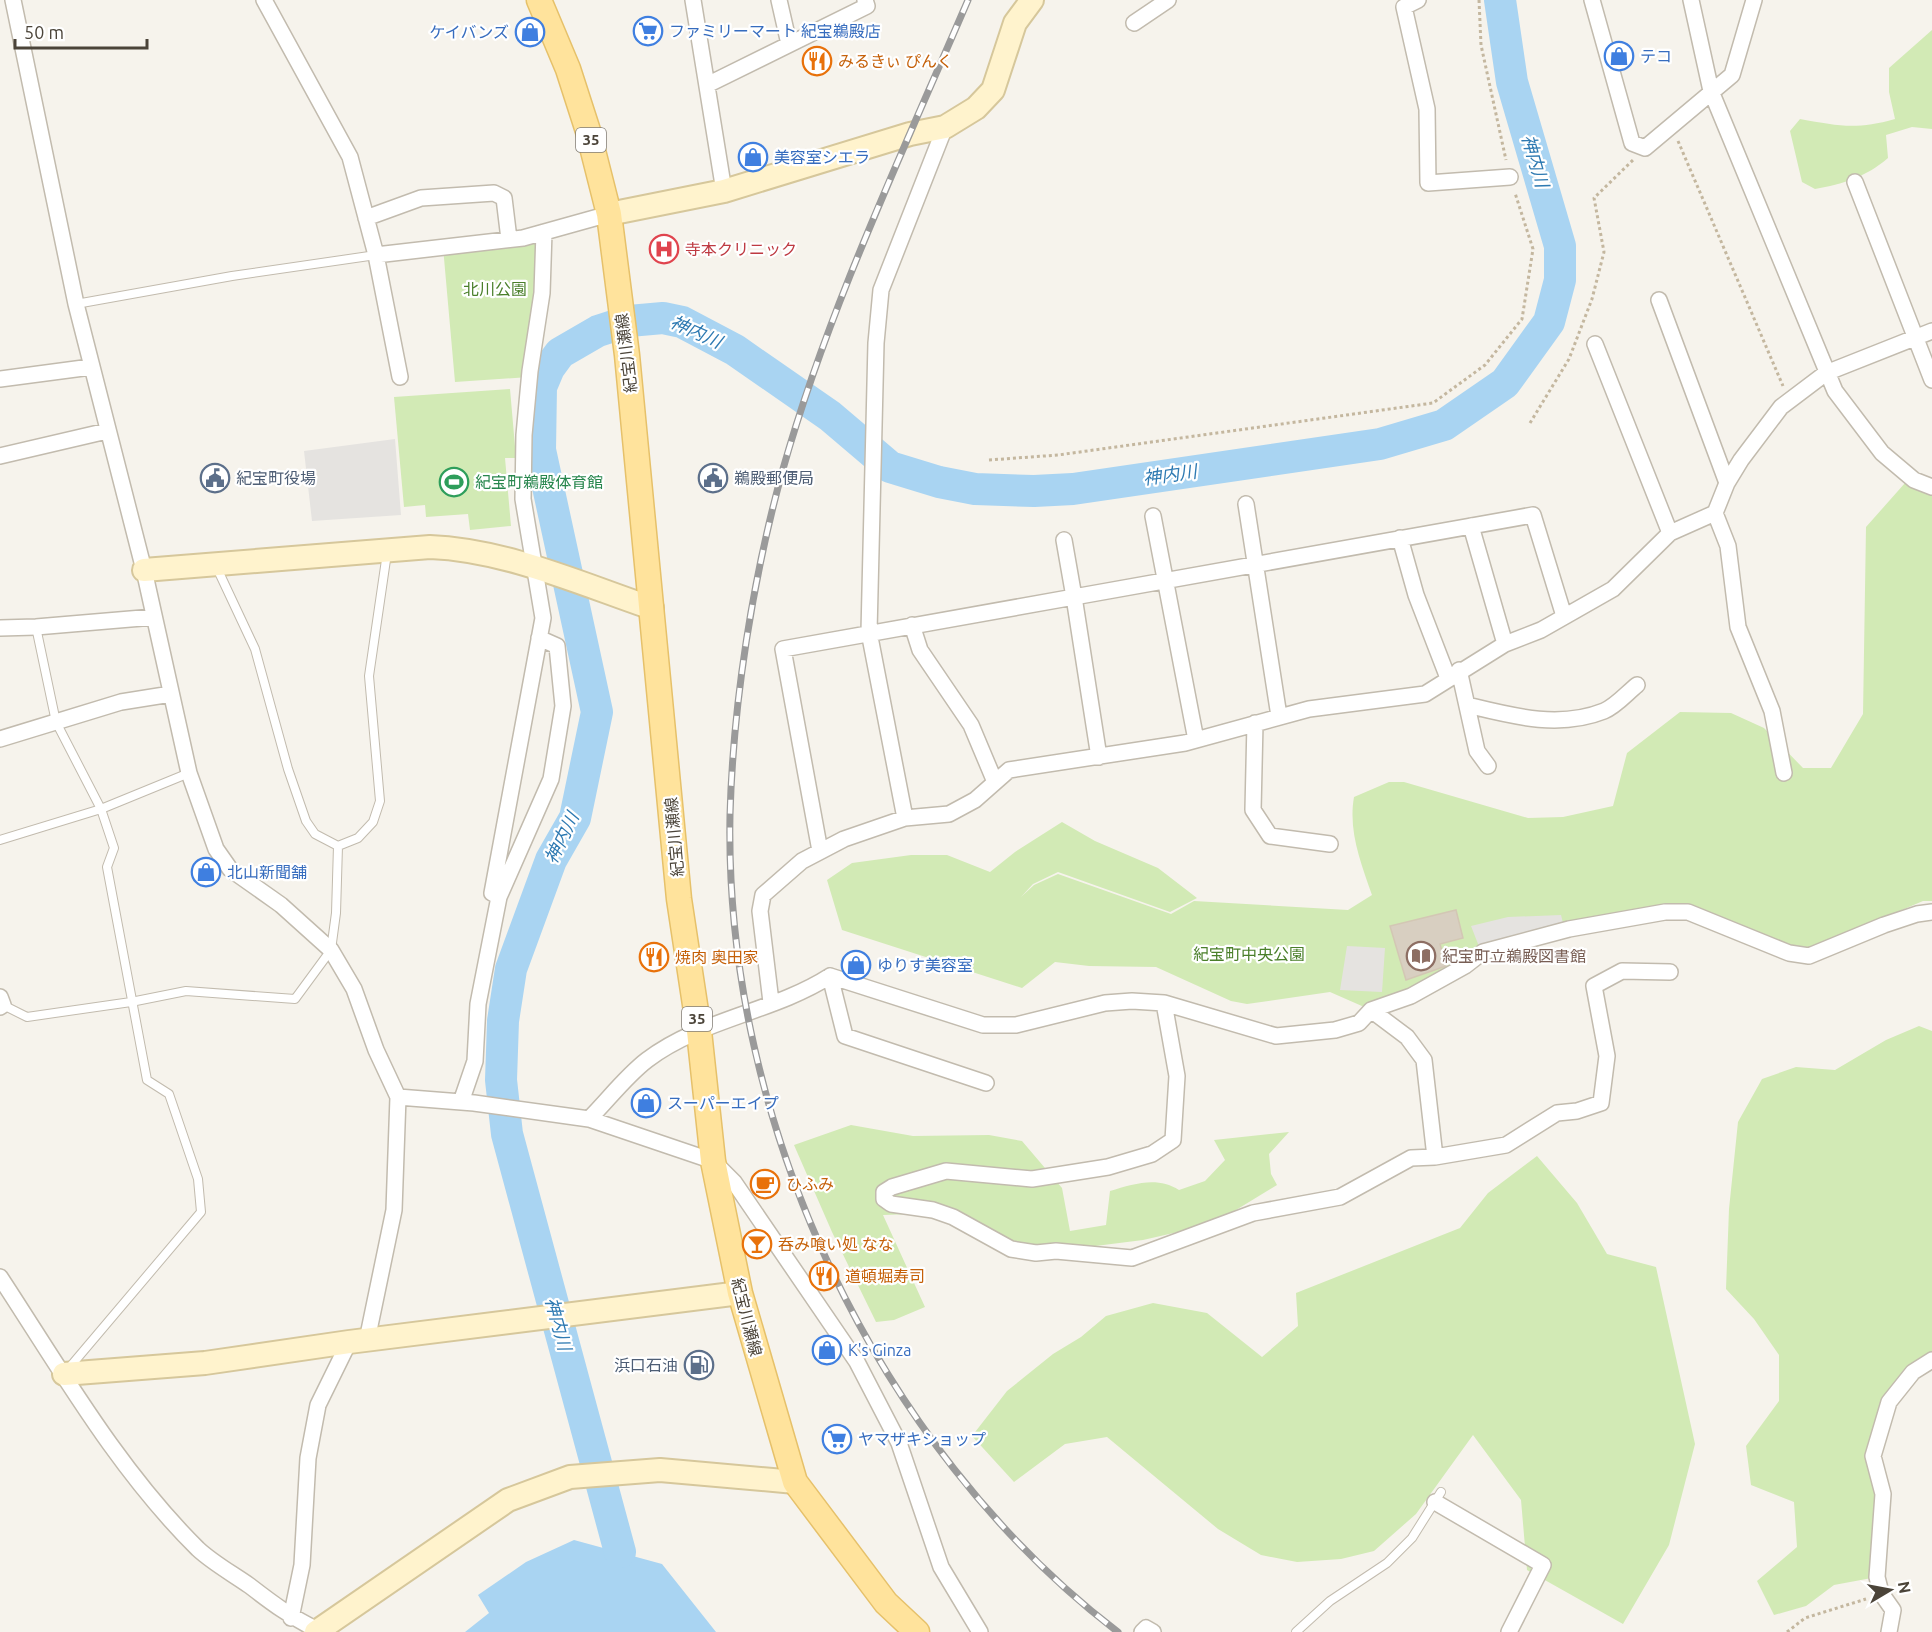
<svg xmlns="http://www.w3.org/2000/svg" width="1932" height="1632" font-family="Ubuntu,'Noto Sans JP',sans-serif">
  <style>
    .green { fill: #d2eab5 }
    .parking { fill: #e5e3e0 }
    .water { fill: #a9d4f2 }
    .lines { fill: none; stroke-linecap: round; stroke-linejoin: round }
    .river { stroke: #a9d4f2; stroke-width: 32 }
    .building { fill: #d8cfc1; stroke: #d3c7b4; stroke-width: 1.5 }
    .lane-casing { stroke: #c2bbae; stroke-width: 10 }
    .street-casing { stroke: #c2bbae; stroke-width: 18 }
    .secondary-casing { stroke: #d6c79b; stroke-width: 26 }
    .primary-casing { stroke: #e6c16a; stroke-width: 27 }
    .path { stroke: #c4b79f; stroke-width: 3; stroke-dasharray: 3 3; stroke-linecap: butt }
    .lane { stroke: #fff; stroke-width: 8 }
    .street { stroke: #fff; stroke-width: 15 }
    .secondary { stroke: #fff3cd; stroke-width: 22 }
    .primary { stroke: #ffe39c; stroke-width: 24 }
    .rail-casing { stroke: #9a9a9a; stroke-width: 7 }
    .rail { stroke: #fff; stroke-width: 4.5; stroke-dasharray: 14; stroke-linecap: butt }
    .labels { text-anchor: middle; stroke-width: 4.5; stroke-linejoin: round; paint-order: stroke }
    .shield { fill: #fff; stroke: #817c74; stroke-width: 1.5 }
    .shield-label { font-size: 15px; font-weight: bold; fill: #4b4439 }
    .shop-label { font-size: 16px; fill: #366cbe; stroke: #fff; text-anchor: start }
    .food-label { font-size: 16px; fill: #c56008; stroke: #fff; text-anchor: start }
    .health-label { font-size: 16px; fill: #be3a42; stroke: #fff; text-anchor: start }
    .park-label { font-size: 16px; fill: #4a7f2a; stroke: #fff }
    .street-label { font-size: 16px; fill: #4b4439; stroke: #fff }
    .service-label { font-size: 16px; fill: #4e5e75; stroke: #fff; text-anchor: start }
    .leisure-label { font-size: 16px; fill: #27864d; stroke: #fff; text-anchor: start }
    .education-label { font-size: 16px; fill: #785e54; stroke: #fff; text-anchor: start }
    .water-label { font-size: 18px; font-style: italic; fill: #2e7ab2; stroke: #fff }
  </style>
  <rect width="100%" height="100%" fill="#f6f3ec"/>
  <!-- green -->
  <path class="green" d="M1932,30v99l-20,-2 -26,8 2,23c-22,19 -45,26 -73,31l-13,-7 -12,-51 10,-12c39,7 56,11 95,0l-6,-27v-24z
    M544,232l-15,145 -74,5 -12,-135z
    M510,389l6,69h-11l6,68 -41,4 -2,-16 -42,3 -1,-12 -21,2 -10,-110z
    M1905,483l27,5v413h-9l-115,49 -25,-5 -94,-40 -42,3 -43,8 -117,35 -116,59 -41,-18 -83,12 -16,-3 -75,-34 -67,-1 -34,-4 -33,26 -180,-58 -15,-50 25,-17 59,-8h36l43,17 25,-20 47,-30 33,19 63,27 39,30 -27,14 -112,-40 -25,12 -12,13 13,-12 24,-11 113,40 23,-13 154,9 24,-15c-11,-32 -24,-64 -18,-98l35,-15h15l124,36 35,-1 50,-11 14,-53 53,-41 51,1 33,15 39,40h28l32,-54 3,-187z
    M1919,1026l13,5v329l-43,42 -16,54 10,38 -6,83 -43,8 -28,21 -32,9 -17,-34 40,-34 -3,-45 -43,-17 -5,-39 33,-45v-46l-25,-36 -28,-30 3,-80 9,-87 24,-43 34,-12 39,3 51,-30z
    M851,1125l62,11 76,-1 33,6 40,47 8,43 36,-6 4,-34c24,-7 47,-15 69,-1l26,-9 20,-21 -11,-20 75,-8 -20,22 2,20 6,11 -64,39 -70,16 -87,11 -52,-5 -63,-33 -58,2 42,92 -31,13 -18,2 -44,-90 -38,-87z
    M1537,1156l40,47 30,51 49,13 39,177 -26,101 -46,79 -96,-54 -6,-70 -48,-65 -57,79 -42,37 -33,8 -44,3 -36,-7 -43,-26 -111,-92 -42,7 -51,38 -42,-46 35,-45 46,-37 28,-17 25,-21 47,-13 54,10 55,44 36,-31 -2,-33 164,-65 28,-35z"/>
  <!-- parking -->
  <path class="parking" d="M395,439l6,76 -89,6 -8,-70z
    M1561,915l3,12 -84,22 -9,-23 37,-9z
    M1347,946l38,2 -3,44 -42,-2z"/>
  <!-- water -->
  <path class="water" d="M574,1540l88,24 54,68h-251l24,-19 -11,-18 48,-33z"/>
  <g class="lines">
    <!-- river -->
    <path class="river" d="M620,1552l-113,-418 -6,-54 2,-59 8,-52 40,-109 24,-42 22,-106 -57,-262 1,-63 8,-19 11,-15 38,-22 31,-10 34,-3 19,4 53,28 95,66 60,51 49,15 36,7 59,2 39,-2 307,-45 64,-19 61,-42 44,-61 11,-42v-34l-48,-164 -12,-82"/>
  </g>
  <!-- building -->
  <path class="building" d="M1456,910l7,28 -23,6 6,22 -40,14 -16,-54z"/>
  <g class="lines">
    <!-- lane casing -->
    <g class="lane-casing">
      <path id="lane" d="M76,304l156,-28 144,-21
        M216,566l39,83 33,120 18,52 9,13 23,12
        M36,627l20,95 45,87 13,39 -7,19 40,213 22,14 29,85 3,33 -132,156
        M0,840l101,-31 88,-36
        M3,1005l24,12 104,-15 55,-11 109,8 36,-49 5,-37 2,-67 20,-8 15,-16 7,-21 -11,-125 18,-123
        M1296,1632l34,-31 57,-38 25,-25 29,-46"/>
    </g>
    <!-- street casing -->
    <g class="street-casing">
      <path id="street" d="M13,0l63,304 68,266 45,203 27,76 14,20 51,36 50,45 23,39 22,61 22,47 -4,113 -27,130
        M264,0l86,157 26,98 24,122
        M693,0l31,191
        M779,0l10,44
        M1418,0l-14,7 23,102 1,74 82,-6
        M1592,0l40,143 13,5 87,-73 22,-75
        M1691,0l20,91 124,300 47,62 32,27 18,7
        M1134,23l34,-23
        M707,85l160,-79 -2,-6
        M1855,182l77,198
        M366,218l55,-20 73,-5 10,5 5,41
        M376,255l147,-17 86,-24
        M1659,300l68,183
        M1595,344l75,189
        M0,379l91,-12
        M0,456l107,-25
        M1246,504l33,212
        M1715,513l13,33 10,81 34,84 12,62
        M1153,516l43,224
        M1471,526l34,118
        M1400,538l16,57 32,83
        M1064,540l10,57 459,-82 31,101
        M912,625l8,25 51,75 24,57
        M0,628l36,-1 118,-10
        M1459,670l18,81 11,15
        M1467,705c45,11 92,24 137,6 12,-5 23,-18 33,-26
        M1255,723l-2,87 17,26 60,8
        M0,739l121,-37 50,-8
        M905,818l-36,-186 7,-289 5,-53 64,-163
        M820,851l-37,-202 291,-52 25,160
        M499,897l52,-118 12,-73 -6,-60 -18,-8
        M830,976l15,60 141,47
        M0,997l3,8 -3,2
        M771,1002l-11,-91 3,-16 39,-34 42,-22 61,-21 44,-4 26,-14 34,-30 176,-27 124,-34 116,-15 80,-50 36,-14 72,-41 57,-56 45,-20 12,-30 14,-23 40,-53 45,-34 106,-42
        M1164,1003l13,73 -4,64 -21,14 -44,13 -76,12 -86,-8 -54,16 -8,5v7l7,5 42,6 20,7 58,32 25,4 20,-2 76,7 121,-45 87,-16 71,-39 24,-1 -11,-97 -17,-23 -36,-27
        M398,1097l76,6 115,16 124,42 21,21 123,180 42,81 42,124 39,65
        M461,1102l14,-41 3,-57 21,-107 -7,-4 51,-275 -20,-119 1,-64 6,-64 12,-78 2,-61
        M589,1119c19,-19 37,-43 58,-59 54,-41 127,-48 183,-84l153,49h33l89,-22 27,-2 32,2 112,33 59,-6 24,-7 12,-13 40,-14 54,-30 18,-14 86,-23 96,-17h23l101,41 20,3 75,-31 33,-11 15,-2
        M1435,1157l71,-12 51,-32 20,-2 24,-8 6,-47 -13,-70 28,-15 48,1
        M0,1277c61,93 118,193 198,272 15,14 35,25 52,37 22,17 42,32 68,44
        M1435,1502l108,63 -34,67
        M291,1618l11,-53 6,-107 10,-53 31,-63
        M1142,1632l4,-4 7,4
        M1889,1632l4,-22 -12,-17 -4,-16 6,-83 -10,-38 16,-54 24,-30 19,-12"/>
    </g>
    <!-- secondary casing -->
    <g class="secondary-casing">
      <path id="secondary" d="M609,214l115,-23 186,-57 35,-7 31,-19 17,-18 22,-67 17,-23
        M144,570l286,-23c76,3 151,37 222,61
        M64,1374l141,-11 144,-21 391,-49
        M316,1632l192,-132 62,-23 90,-7 135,12"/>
    </g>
    <!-- primary casing -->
    <g class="primary-casing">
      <path id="primary" d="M539,0l29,69 20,62 21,83 18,141 52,544 20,132 14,130 27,132 55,189 91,121 31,29"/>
    </g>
    <!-- path -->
    <path class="path" d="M1479,0l2,45 25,115
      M1678,141l105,245
      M1530,423l39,-64 23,-60 12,-47 -10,-54 39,-38
      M989,460l69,-5 375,-52 52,-38 37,-46 11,-70 -18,-56
      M1787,1632l18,-14 61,-19"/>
    <!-- lane -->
    <use href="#lane" class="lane"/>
    <!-- street -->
    <use href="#street" class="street"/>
    <!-- secondary -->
    <use href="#secondary" class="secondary"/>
    <!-- primary -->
    <use href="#primary" class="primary"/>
    <!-- rail casing -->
    <g class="rail-casing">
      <path id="rail" d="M968,0c-66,154 -139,307 -185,469 -30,108 -50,234 -53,346 -6,306 145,631 388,817"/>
    </g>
    <!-- rail -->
    <use href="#rail" class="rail"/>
  </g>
  <!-- icons -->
  <defs>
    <g id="supermarket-ring" transform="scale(1.5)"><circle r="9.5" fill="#fff" stroke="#3f7fe0" stroke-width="1.5"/><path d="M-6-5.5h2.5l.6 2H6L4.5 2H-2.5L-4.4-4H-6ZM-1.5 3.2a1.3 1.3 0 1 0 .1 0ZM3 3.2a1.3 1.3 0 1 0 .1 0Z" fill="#3f7fe0"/></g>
    <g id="shop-ring" transform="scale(1.5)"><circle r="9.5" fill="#fff" stroke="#3f7fe0" stroke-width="1.5"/><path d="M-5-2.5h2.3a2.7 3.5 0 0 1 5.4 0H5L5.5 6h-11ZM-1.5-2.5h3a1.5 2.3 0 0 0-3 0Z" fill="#3f7fe0"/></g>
    <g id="restaurant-ring" transform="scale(1.5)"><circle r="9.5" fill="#fff" stroke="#e8710a" stroke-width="1.5"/><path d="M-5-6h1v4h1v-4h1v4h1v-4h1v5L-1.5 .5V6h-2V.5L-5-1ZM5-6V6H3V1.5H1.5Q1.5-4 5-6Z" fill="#e8710a"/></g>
    <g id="hospital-ring" transform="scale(1.5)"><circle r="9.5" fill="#fff" stroke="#e0444e" stroke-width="1.5"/><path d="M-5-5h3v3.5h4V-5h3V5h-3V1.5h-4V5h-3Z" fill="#e0444e"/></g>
    <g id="civic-ring" transform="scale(1.5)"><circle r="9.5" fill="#fff" stroke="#5c6f8a" stroke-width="1.5"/><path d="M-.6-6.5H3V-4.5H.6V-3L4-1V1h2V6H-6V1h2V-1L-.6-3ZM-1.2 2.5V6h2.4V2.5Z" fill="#5c6f8a"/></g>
    <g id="stadium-ring" transform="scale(1.5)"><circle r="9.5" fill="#fff" stroke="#2e9e5b" stroke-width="1.5"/><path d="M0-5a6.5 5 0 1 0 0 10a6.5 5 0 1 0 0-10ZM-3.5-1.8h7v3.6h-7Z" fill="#2e9e5b"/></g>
    <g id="library-ring" transform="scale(1.5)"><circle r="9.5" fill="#fff" stroke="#8d6e63" stroke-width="1.5"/><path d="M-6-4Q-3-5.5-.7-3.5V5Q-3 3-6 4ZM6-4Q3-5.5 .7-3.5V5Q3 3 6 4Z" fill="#8d6e63"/></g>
    <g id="cafe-ring" transform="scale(1.5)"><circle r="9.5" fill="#fff" stroke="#e8710a" stroke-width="1.5"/><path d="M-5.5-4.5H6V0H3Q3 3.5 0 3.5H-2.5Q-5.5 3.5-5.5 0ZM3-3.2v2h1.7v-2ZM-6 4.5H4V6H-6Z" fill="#e8710a"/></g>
    <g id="bar-ring" transform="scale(1.5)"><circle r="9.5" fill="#fff" stroke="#e8710a" stroke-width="1.5"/><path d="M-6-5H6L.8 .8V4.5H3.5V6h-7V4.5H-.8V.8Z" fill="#e8710a"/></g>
    <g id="fuel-ring" transform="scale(1.5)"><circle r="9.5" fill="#fff" stroke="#5c6f8a" stroke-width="1.5"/><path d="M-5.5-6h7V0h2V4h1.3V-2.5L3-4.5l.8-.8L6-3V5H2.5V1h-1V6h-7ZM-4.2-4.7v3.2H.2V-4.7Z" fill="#5c6f8a"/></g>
  </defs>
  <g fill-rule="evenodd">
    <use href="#supermarket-ring" x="648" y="31"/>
    <use href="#shop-ring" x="530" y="32"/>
    <use href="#shop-ring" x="1619" y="56"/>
    <use href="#restaurant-ring" x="817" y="61"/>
    <use href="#shop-ring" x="753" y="157"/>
    <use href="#hospital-ring" x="664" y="249"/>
    <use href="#civic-ring" x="215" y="478"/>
    <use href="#civic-ring" x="713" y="478"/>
    <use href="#stadium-ring" x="454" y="482"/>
    <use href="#shop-ring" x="206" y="872"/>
    <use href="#library-ring" x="1421" y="956"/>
    <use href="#restaurant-ring" x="654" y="957"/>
    <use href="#shop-ring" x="856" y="965"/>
    <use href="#shop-ring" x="646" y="1103"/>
    <use href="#cafe-ring" x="765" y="1184"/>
    <use href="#bar-ring" x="757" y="1244"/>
    <use href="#restaurant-ring" x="824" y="1276"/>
    <use href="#shop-ring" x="827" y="1350"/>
    <use href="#fuel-ring" x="699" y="1365"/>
    <use href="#supermarket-ring" x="837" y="1439"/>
  </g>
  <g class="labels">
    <!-- shield labels -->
    <g class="shield">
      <rect x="576" y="128" width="30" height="24" rx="4.5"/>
      <rect x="682" y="1007" width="30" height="24" rx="4.5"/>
    </g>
    <g class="shield-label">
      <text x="591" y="145">35</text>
      <text x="697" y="1024">35</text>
    </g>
    <!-- shop labels -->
    <g class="shop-label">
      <text x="669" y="37">ファミリーマート 紀宝鵜殿店</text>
      <text x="509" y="38" text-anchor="end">ケイバンズ</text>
      <text x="1640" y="62">テコ</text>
      <text x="774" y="163">美容室シエラ</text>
      <text x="227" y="878">北山新聞舗</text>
      <text x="877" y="971">ゆりす美容室</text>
      <text x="667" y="1109">スーパーエイプ</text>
      <text x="848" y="1356">K's Ginza</text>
      <text x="858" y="1445">ヤマザキショップ</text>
    </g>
    <!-- food labels -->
    <g class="food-label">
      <text x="838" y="67">みるきぃ ぴんく</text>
      <text x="675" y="963">焼肉 奥田家</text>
      <text x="786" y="1190">ひふみ</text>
      <text x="778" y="1250">呑み喰い処 なな</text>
      <text x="845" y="1282">道頓堀寿司</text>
    </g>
    <!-- health labels -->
    <g class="health-label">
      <text x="685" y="255">寺本クリニック</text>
    </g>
    <!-- park labels -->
    <g class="park-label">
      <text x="495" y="295">北川公園</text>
      <text x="1249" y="960">紀宝町中央公園</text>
    </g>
    <!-- street labels -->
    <g class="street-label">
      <text transform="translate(626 353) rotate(-97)" y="6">紀宝川瀬線</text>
      <text transform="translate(674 837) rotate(-95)" y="6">紀宝川瀬線</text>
      <text transform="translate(747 1317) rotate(76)" y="6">紀宝川瀬線</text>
    </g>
    <!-- service labels -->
    <g class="service-label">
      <text x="236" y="484">紀宝町役場</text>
      <text x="734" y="484">鵜殿郵便局</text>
      <text x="678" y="1371" text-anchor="end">浜口石油</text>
    </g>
    <!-- leisure labels -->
    <g class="leisure-label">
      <text x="475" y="488">紀宝町鵜殿体育館</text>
    </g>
    <!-- education labels -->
    <g class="education-label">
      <text x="1442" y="962">紀宝町立鵜殿図書館</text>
    </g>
    <!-- water labels -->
    <g class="water-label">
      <text transform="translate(1535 161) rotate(74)" y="6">神内川</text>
      <text transform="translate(696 332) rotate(24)" y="6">神内川</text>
      <text transform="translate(1170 475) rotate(-8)" y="6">神内川</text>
      <text transform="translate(562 838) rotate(-64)" y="6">神内川</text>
      <text transform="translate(558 1324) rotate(75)" y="6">神内川</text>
    </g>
  </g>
  <!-- north arrow -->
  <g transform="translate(1890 1590) rotate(80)" stroke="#ffffff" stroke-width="4.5" paint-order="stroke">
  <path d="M0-4.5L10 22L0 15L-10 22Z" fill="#4b4439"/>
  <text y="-9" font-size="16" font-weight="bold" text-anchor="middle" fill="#4b4439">N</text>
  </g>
  <!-- scale -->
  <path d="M15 39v9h132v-9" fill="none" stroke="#4b4439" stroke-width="3"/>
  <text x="24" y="39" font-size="18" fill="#4b4439" stroke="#ffffff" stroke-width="4.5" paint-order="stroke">50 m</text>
</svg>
